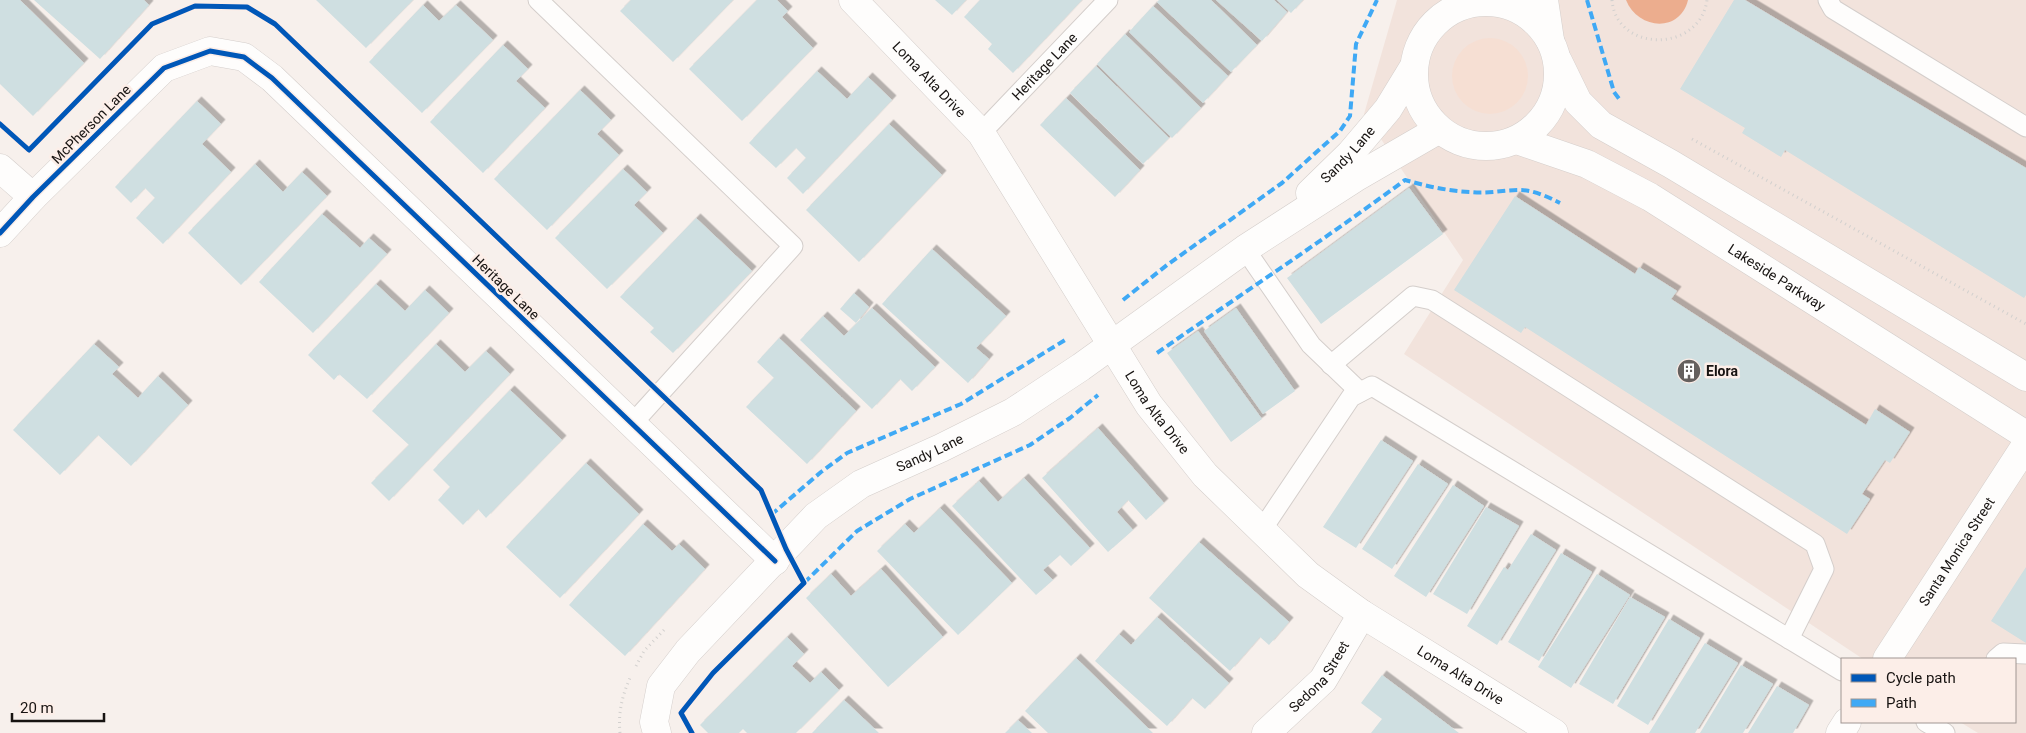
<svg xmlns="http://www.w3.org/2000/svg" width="2026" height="733" font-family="Roboto,sans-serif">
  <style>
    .built { fill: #f2e3dc }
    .green { fill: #f6dfd3 }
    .water { fill: #ecad8e }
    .building { fill: #cfdfe1; filter: url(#shadow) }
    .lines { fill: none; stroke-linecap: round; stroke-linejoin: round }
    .service-casing { stroke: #d4cecb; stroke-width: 21 }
    .minor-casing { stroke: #d4cecb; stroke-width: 29 }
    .tertiary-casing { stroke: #d4cecb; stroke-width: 29 }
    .path { stroke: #d2d0ce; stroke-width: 3; stroke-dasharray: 1 4; stroke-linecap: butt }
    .service { stroke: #fefdfc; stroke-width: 19 }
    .minor { stroke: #fefdfc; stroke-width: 28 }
    .tertiary { stroke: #fefdfc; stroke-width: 28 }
    .quiet { stroke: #3fa9f5; stroke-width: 4; stroke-dasharray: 8 4; stroke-linecap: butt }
    .cycleway-casing { stroke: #fceee8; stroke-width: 8 }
    .cycleway { stroke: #0057b8; stroke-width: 5 }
    .labels { text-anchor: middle; stroke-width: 5; stroke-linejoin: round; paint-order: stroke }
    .street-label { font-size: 14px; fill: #171311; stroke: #fceee8 }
    .poi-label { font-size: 14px; font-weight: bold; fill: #171311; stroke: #fceee8; text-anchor: start }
  </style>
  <defs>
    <filter id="shadow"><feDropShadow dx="4.5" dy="-4.5" stdDeviation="0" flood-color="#0004"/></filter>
  </defs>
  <rect width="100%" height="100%" fill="#f7f0ec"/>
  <!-- built -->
  <path class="built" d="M1397,0h629v733h-48l-18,-11h55v-63h-152l-459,-305 59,-94 -99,-146z"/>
  <!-- green -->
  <path class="green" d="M1452 76a38 38 0 1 1 76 0a38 38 0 1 1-76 0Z"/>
  <!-- water -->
  <path class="water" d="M1626,0h62c-8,33 -50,30 -62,0z"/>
  <!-- building -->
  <path class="building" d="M0,0h20l64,63 -51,53 -33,-32z
    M34,0h110l5,5 -49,54z
    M316,0h97l-47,48z
    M631,0h102l-60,62 -53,-51z
    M757,0h20l11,11 -6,6 31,31 -71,73 -53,-52z
    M935,0h31l-14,15z
    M980,0h102l-69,73 -25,-24 4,-5 -28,-27z
    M1159,0h52l46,45 -26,27 -74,-70z
    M1216,0h58l13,12 -25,29z
    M1277,0h26l-12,13z
    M1734,0h11l281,168v127l-2,3 -239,-148 -4,7 -39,-24 3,-5 -65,-39z
    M423,5l16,16 17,-16 37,35 -71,73 -53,-51z
    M1153,6l75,70 -25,27 -74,-71z
    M1125,34l76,74 -29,30 -75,-74z
    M503,45l25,24 -12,12 29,27 -62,65 -53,-51z
    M1096,66l73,72 -26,26 -73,-71z
    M817,71l30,28 21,-22 24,23 -89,94 -16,-16 19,-20 -10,-10 -20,20 -27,-25z
    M580,90l31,30 -14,14 22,21 -72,75 -53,-51z
    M1066,98l74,72 -25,27 -75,-72z
    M197,101l24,23 -19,20 29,28 -68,72 -27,-26 19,-20 -10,-10 -14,15 -16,-16z
    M889,124l53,51 -83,87 -53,-52z
    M255,164l28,28 19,-20 25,24 -86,89 -53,-52z
    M623,169l24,23 -13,13 29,28 -56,56 -52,-51z
    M1409,188l34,46 -122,90 -34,-46z
    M1515,196l120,78 4,-7 38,24 -6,8 195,126 9,-16 35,23 -20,31 -5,-3 -23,34 8,5 -23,35 -322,-207 -4,6 -67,-43z
    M322,214l38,34 9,-10 18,16 -74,79 -54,-51z
    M696,218l56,53 -79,82 -23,-21 4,-4 -34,-31z
    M932,249l74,67 -30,32 13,11 -21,24 -86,-79z
    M376,284l29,27 20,-21 24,23 -82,86 -28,-25 -5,6 -26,-25z
    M854,293l15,14 -13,16 -16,-14z
    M872,308l63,59 -23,24 -12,-12 -28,30 -72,-69 23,-24 21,20z
    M1236,308l59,83 -32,23 -59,-83z
    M1198,331l64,88 -31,23 -64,-89z
    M779,338l77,73 -49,53 -61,-57 28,-29 -17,-16z
    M94,344l25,23 -7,7 26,24 20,-22 30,29 -57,61 -33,-31 -38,40 -47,-45z
    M436,344l29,28 21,-21 24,23 -121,127 -18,-18 38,-38 -37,-34z
    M510,390l52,50 -76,78 -8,-9 -15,16 -25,-25 12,-13 -17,-17z
    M1098,428l66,75 -18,17 -18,-20 -11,12 16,18 -25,22 -66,-74z
    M1381,440l32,21 -57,87 -33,-21z
    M586,463l53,51 -79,84 -54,-51z
    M1418,464l30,20 -56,85 -30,-20z
    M1024,478l66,70 -19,18 -11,-11 -17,15 10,10 -17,15 -84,-89 27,-25 19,21z
    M1453,485l31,21 -58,91 -32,-21z
    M1486,507l33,19 -52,88 -34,-20z
    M940,508l72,75 -54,52 -81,-84 28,-27 9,9z
    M643,524l29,27 7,-7 26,25 -80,87 -56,-51z
    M1531,534l25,16 -59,95 -30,-19 37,-59 4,3z
    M1199,542l90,80 -20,23 -9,-8 -30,34 -81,-73z
    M1561,553l31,19 -53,89 -31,-19z
    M2026,567v76l-35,-22z
    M881,569l62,68 -55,50 -82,-89 25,-24 20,22z
    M1597,574l33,21 -59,93 -33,-21z
    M1630,597l35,20 -52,87 -34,-20z
    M1157,617l72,66 -24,26 -13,-11 -25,28 -72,-65 24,-27 12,11z
    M1669,619l31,19 -52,87 -31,-19z
    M787,637l17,17 -12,12 18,17 11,-11 18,18 -43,43h-49l-4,-4 -4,4h-31l-8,-8z
    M1705,643l33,20 -43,70h-46z
    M1076,658l77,75h-105l-23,-22z
    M1741,665l32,19 -30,49h-43z
    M1382,675l77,58h-88l11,-14 -21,-16z
    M1777,686l32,19 -16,28h-45z
    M844,700l35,33h-67z
    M1018,720l14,13h-27z"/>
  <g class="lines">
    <!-- service casing -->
    <g class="service-casing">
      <g id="service">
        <path d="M538,0l255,246 -161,178"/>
        <path d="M1828,0l5,9 193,118"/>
        <path id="s1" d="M981,133l127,-133"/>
        <path d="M1245,249l66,96 49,47"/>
        <path d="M1331,365l82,-69 19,4 383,244 9,25 -35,70"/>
        <path d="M1261,531l90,-134 21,-11 470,285"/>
        <path d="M1996,659l7,-6 23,1"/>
        <path d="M1926,722l19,11"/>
      </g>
    </g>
    <!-- minor casing -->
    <g class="minor-casing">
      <g id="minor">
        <path id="s2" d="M853,0l128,133 168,272 56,70 103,100 54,39 192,119"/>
        <path d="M0,168l33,29"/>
        <path id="s3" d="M1310,193l40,-39 38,-45 25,-41"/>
        <path d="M0,233l33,-36 131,-129 46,-17 34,6 28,21 503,483"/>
        <path id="s4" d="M1887,659l139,-214"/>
        <path id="s5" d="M657,733l-3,-11 7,-36 27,-35 128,-135 45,-32 80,-36 72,-36 68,-45 164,-118 110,-71 83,-48"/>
        <path id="s6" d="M1266,733l57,-53 39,-66"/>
        <path d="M1840,733l7,-11"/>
      </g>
    </g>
    <!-- tertiary casing -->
    <g class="tertiary-casing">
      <g id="tertiary">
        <path d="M1544,0l6,40"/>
        <circle cx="1486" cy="74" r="72"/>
        <path d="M1558,61l20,41 23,23 70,39 355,213"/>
        <path id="s7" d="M1517,140l70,24 63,33 376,238"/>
      </g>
    </g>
    <!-- path -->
    <path class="path" d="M1612,0c4,53 88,53 95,0
      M1692,139l334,185
      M636,666l8,-15 20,-21
      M620,733c-2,-20 2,-37 10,-55"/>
    <!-- service -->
    <use href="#service" class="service"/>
    <!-- minor -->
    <use href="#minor" class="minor"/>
    <!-- tertiary -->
    <use href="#tertiary" class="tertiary"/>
    <!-- quiet -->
    <path class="quiet" d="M1587,0l27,92 6,8
      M1123,300l44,-35 115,-82 58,-52 10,-15 6,-72 21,-44
      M1157,353c83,-58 167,-113 248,-173 21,6 43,11 65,12 17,2 33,-2 50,-2 14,0 28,7 40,13
      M771,515l50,-43 26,-19 114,-49 104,-64
      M804,583l53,-52 53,-32 120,-54 40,-27 28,-23"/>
    <!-- cycleway casing -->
    <g class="cycleway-casing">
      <path id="cycleway" d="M0,124l29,26 123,-126 43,-18 52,1 28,17 486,466 25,59 18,34 -91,90 -32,40 11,20
        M0,233l33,-36 131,-129 46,-17 34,6 28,21 503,483"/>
    </g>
    <!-- cycleway -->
    <use href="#cycleway" class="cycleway"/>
  </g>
  <!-- icons -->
  <defs>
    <g id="building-disc" transform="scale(1.25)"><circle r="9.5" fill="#65605e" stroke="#fceee8"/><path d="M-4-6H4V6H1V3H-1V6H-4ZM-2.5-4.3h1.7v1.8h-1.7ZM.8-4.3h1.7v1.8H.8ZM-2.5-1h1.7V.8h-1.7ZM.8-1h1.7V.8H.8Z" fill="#fff"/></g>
  </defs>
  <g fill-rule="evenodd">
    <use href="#building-disc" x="1689" y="371"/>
  </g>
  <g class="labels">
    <!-- street labels -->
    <g class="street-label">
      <text dy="5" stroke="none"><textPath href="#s1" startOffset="92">Heritage Lane</textPath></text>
      <text dy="5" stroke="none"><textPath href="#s2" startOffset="110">Loma Alta Drive</textPath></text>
      <text transform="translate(91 124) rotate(-45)" y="5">McPherson Lane</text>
      <text dy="5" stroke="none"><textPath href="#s3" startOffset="54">Sandy Lane</textPath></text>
      <text dy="5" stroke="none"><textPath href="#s7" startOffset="295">Lakeside Parkway</textPath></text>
      <text transform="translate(506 287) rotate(44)" y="5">Heritage Lane</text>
      <text dy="5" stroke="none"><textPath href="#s2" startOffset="515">Loma Alta Drive</textPath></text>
      <text dy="5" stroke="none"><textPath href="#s5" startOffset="409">Sandy Lane</textPath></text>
      <text dy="5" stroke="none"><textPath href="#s4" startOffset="128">Santa Monica Street</textPath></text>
      <text dy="5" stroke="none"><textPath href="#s2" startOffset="920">Loma Alta Drive</textPath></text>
      <text dy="5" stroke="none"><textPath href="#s6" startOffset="78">Sedona Street</textPath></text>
    </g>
    <!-- poi labels -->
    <g class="poi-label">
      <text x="1706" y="376">Elora</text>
    </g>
  </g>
  <!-- legend -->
  <rect x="1841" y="658" width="175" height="65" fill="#fceee8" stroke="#a09692"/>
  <rect x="1851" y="674" width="25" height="8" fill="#0057b8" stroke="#a09692"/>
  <text x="1886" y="683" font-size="15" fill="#171311">Cycle path</text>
  <rect x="1851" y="699" width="25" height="8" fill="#3fa9f5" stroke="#a09692"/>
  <text x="1886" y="708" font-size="15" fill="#171311">Path</text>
  <!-- scale -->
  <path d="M12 713v8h92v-8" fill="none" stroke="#171311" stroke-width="2.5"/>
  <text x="20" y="713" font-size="15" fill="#171311" stroke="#fceee8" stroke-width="4" paint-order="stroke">20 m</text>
</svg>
